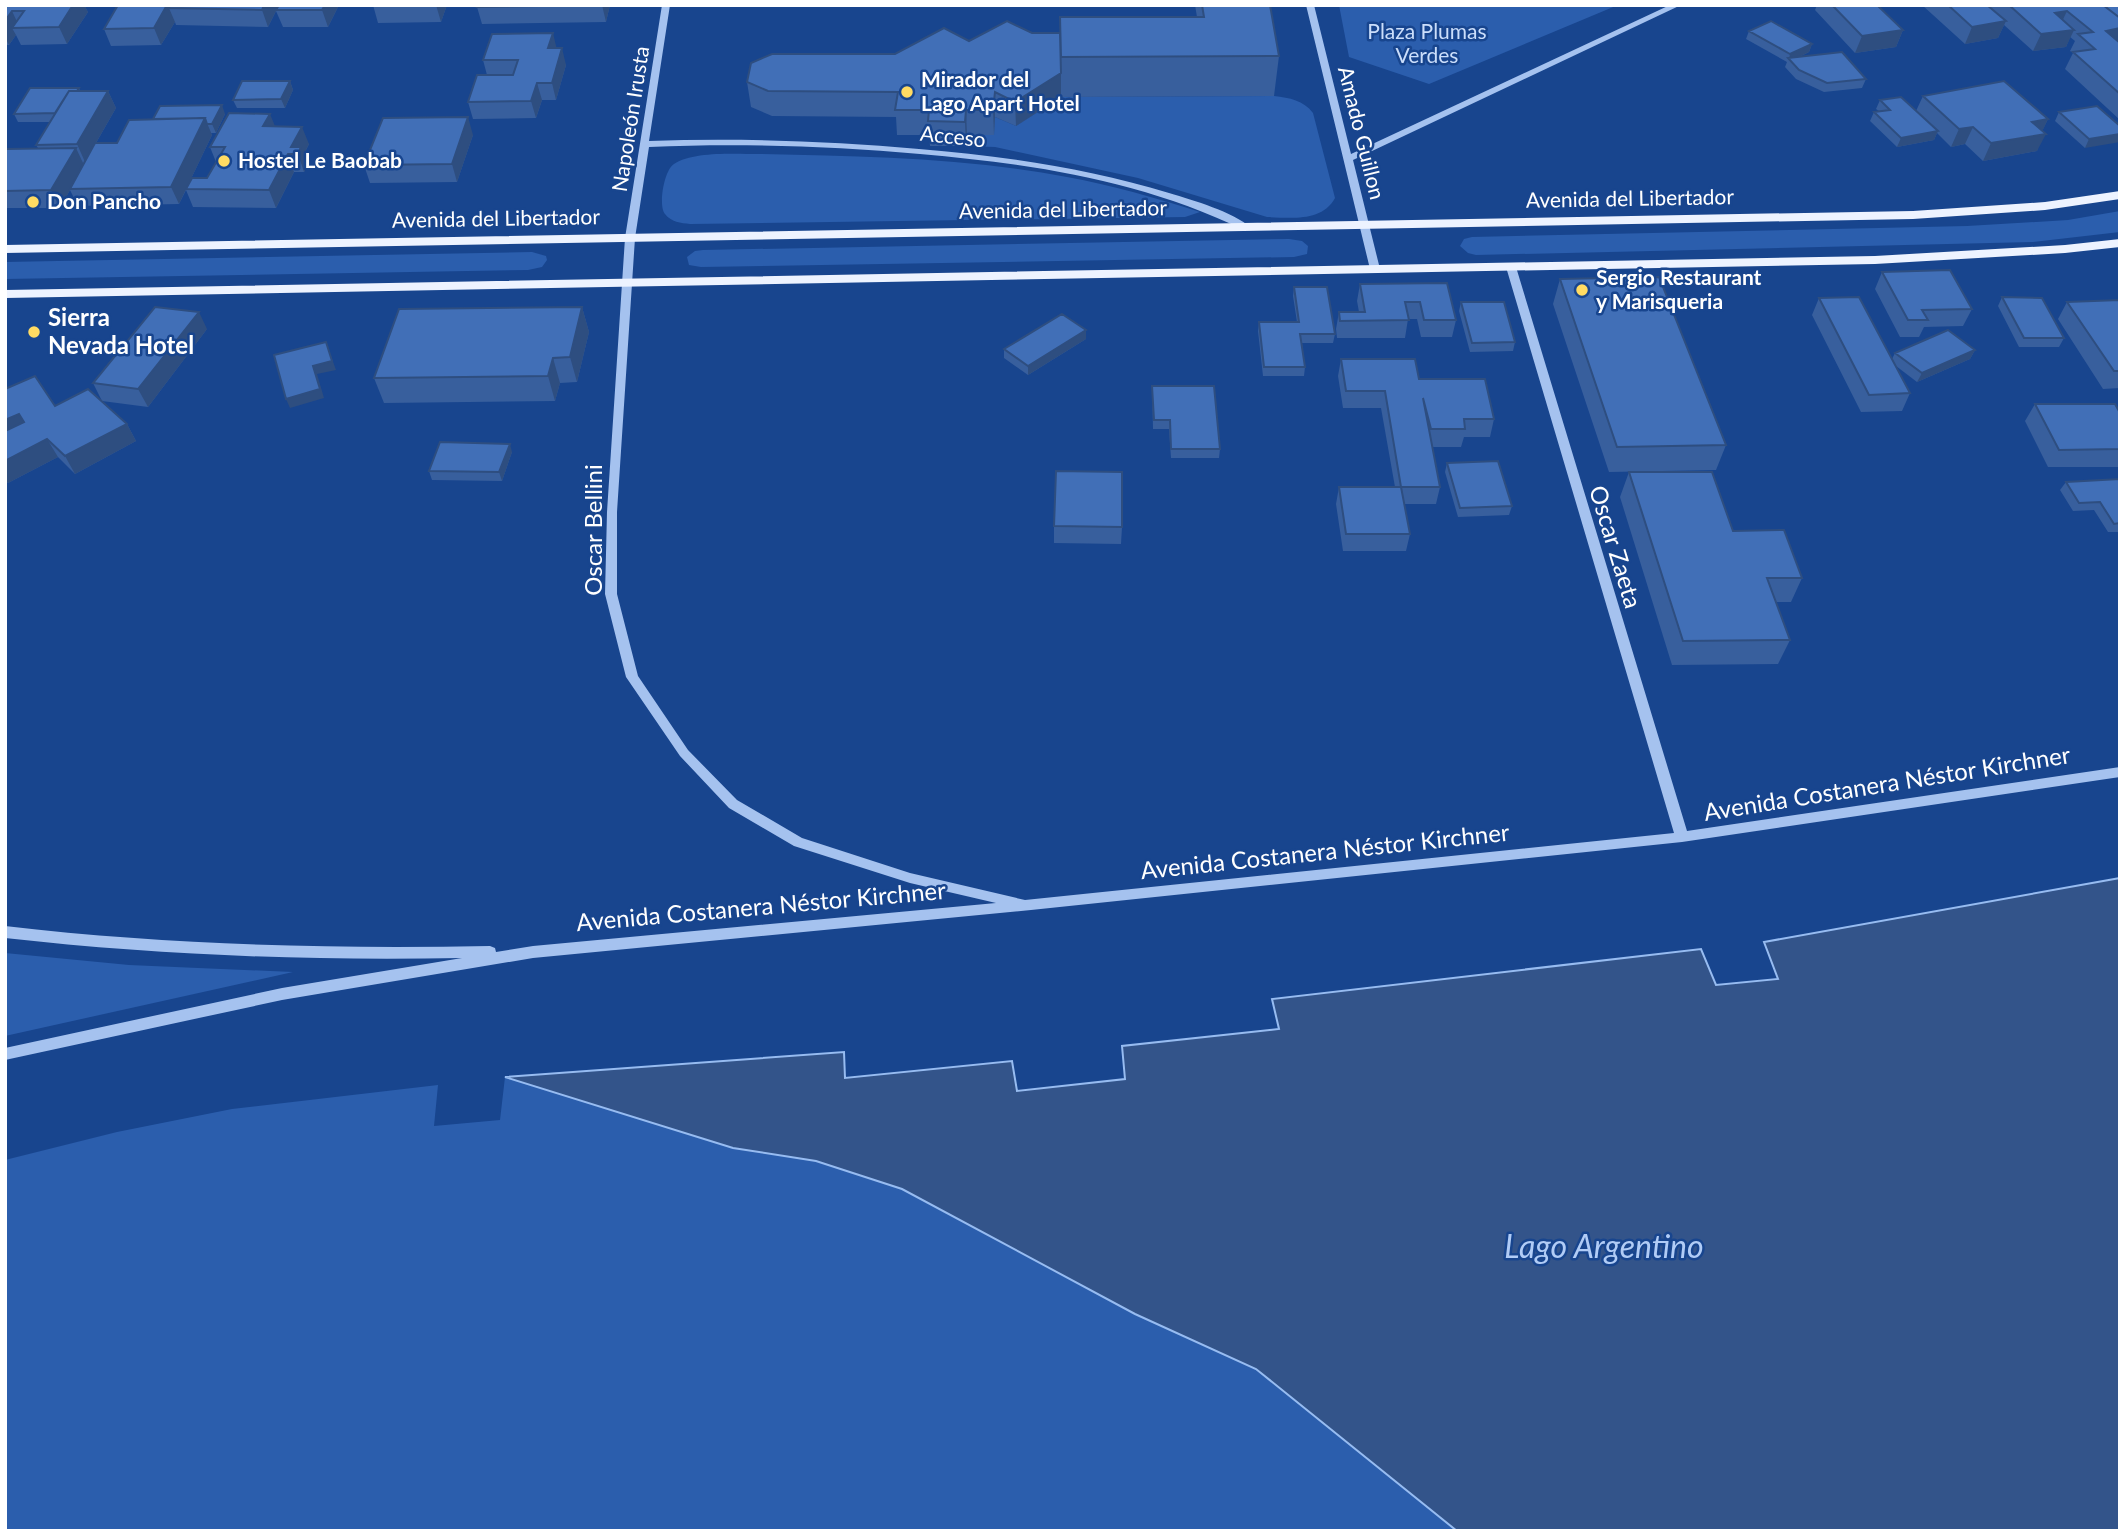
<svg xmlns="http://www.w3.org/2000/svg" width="2125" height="1536" font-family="Lato,sans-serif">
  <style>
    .green { fill: #2b5ead }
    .water { fill: #33548a; stroke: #97bcf1; stroke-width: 2 }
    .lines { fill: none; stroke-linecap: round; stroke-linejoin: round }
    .minor { fill: #a5c2ef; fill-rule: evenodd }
    .major { fill: #edf3ff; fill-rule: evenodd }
    .wall { fill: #385f9d }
    .shaded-wall { fill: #2e4e80 }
    .building { fill: #416fb7; stroke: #2e4e80; stroke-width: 2 }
    .poi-dot { fill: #ffdb63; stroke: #18458e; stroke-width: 2.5 }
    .labels { text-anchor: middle; stroke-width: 5; stroke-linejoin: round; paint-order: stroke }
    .far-park-label { font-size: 21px; fill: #cbdefb; stroke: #18458e }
    .far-poi-label { font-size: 21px; font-weight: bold; fill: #fff; stroke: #18458e; text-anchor: start }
    .far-street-label { font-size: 21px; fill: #fff; stroke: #18458e }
    .poi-label { font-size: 24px; font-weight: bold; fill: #fff; stroke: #18458e; text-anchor: start }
    .street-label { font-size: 24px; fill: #fff; stroke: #18458e }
    .near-water-label { font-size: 32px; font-style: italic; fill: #b1ccf6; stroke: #18458e }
  </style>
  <rect width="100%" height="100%" fill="#18458e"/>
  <!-- green -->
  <path class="green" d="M1339,5h279l-189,79 -80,-27z
    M1061,97l213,-1c16,2 29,4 39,17l22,85c-13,24 -44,20 -68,19l-129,-39 -143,-31 -29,-1 1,-11 28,-18 21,9z
    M759,154c102,2 207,4 308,23 45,8 89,21 133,35l-15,5 -495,7c-9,-1 -19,-2 -25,-10 -7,-8 -1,-44 9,-50 19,-13 62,-10 85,-10z
    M2120,211v21l-87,10 -557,13 -8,-2 -8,-7 4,-7 8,-2 495,-11 101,-6z
    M1289,239l13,2 6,5 -1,8 -13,3 -593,10 -12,-2 -2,-8 8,-6 8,-1z
    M532,252l14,4 1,4 -5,7 -14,3 -523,9v-17z
    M2120,878v653h-2115v-371l112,-28 115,-23 206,-24 -4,41 66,-6 5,-43 339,-25 1,26 167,-17 5,30 108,-12 -3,-33 157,-17 -7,-30 429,-50 15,36 62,-6 -14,-37z
    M5,953l124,12 164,7 -288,64z"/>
  <!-- water -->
  <path class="water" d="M2120,878v653h-663l-201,-162 -121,-55 -233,-125 -86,-28 -83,-13 -228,-71 339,-25 1,26 167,-17 5,30 108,-12 -3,-33 157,-17 -7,-30 429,-50 15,36 62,-6 -14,-37z"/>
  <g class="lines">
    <!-- minor -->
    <path class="minor" d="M662,5h8l-21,136c91,-3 180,0 270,8 85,7 169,19 250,44 26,8 62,18 83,35l-2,2h-6c-104,-50 -211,-66 -324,-76 -91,-8 -181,-11 -271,-7l-14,91 -18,274v82l21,82 50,74 49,50 65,38 108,35 115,27 649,-67 -168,-566 5,-3 5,3 171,564 433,-64v10l-438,65 -651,68 -498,48 -251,42 -277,60v-12l277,-60 180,-30c-153,3 -305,-3 -457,-20v-12c162,19 323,23 485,20l5,2 1,4 37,-6 463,-43 -86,-20 -116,-37 -65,-38 -49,-52 -54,-79 -21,-83 2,-82 18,-274z
      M1306,5h8l37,149 319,-149h11l-328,155 27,109 -5,3 -5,-3z"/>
    <!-- major -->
    <path class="major" d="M2120,191v8l-75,11 -132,9 -1908,34v-8l1908,-34 132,-9z
      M2120,239v8l-55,6 -190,11 -1870,34v-8l1870,-34 190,-11z"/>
  </g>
  <!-- wall -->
  <path class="wall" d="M5,5h79l4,7 -21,32 -46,1 -5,-10 -7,10h-4z
    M118,5h221l-11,22h-45l-7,-16 -8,16 -92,-2 -1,-3 -14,23 -50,1 -7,-17z
    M373,5h74l-6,17 -63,1z
    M610,5l-4,17 -124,2 -5,-17z
    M1195,5h75l9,51 -5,40 -213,1 -45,29 -21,-9 -1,18h-27l-1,11h-36l-1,-11h-32l-1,-18 -124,-1 -21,-9 -4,-25 222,-41 63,-8h28l137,-16z
    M1817,5h60l26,25 -7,17 -41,6 -40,-43z
    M1922,5h198v115l-55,-51 8,-16 -3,-2 5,-10 -5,-4 -4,10 -33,4 -29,-26 -6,13 -33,6z
    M1749,31l63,13 -3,8 -10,5 67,22 -4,9 -38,4 -28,-13 -11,-12 2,-5 -41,-23z
    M556,48l10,17 -10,35h-14l-6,18 -63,1 -5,-17 19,-27 -4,-15z
    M290,81l3,9 -8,18h-48l-4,-8z
    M79,88l1,3h28l8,17 -20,35h21l36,-24 72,-5 -9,19h-5l1,2 -24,50 19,-7 9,-16 -6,-15 65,-21 34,18 -5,10 4,11 -4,7h-10l-18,36 -83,-1 -7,-17 -7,14 -101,2 -8,-16 -10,18h-55v-59l33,-1 -2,-3 14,-23h-32l-4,-8z
    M1923,96l125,23 -6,12 -5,20 -54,10 -18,-17 -14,3 -14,-14 -3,7 -37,7 -27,-26 4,-9 5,-1 -3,-2 4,-9 36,11z
    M2059,112l61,14 -35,22 -30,-27z
    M473,135l-16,47 -87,1 -6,-18z
    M1882,272l90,37 -9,17 -39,1 -5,10h-19l-25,-48z
    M1560,279l166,166 -10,25 -107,2 -56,-168z
    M1447,283l9,37 -4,17h-31l-4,-18h-9l-3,19h-68l-1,-9 3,-17h20l-2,-11 3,-17z
    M1294,287l41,47 -2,9h-31l3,24 -1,9h-41l-5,-45 1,-9h38l-4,-26z
    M2002,297l62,41 -5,9h-40l-21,-41z
    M1819,298l73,61 3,-6 80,-3 -5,9 -53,23 -21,-16 14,27 -8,18 -41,1 -49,-97z
    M2120,300v88l-17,1 -45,-70 9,-17z
    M1461,302l54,40 -2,9 -43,1 -11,-41z
    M582,307l7,25 -12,50 -17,1 -5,18 -171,2 -10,-25z
    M207,329l-59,78 -46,-6 -9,-18z
    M1086,339l-58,36 -24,-17v-9z
    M1341,359l78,20 75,40 -4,18h-26l-3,10h-29l8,40 -4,17h-32l6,30 -4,17h-63l-7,-47 3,-17h56l-14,-79h-38l-5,-32z
    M1152,386l68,63 -1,9h-48l-2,-29h-16z
    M5,389l50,17 72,18 9,17 -61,33 -17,-17 -50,26 -3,-3z
    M2035,404l85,9v54h-72l-23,-46z
    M512,452l-10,29 -70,-1 -3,-9z
    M1447,463l65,43 -3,9 -51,2 -13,-45z
    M1629,472l104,59 69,47 -11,24h-15l14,38 -12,24 -106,1 -52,-168z
    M2120,479v53h-12l-14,-22 -21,1 -13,-21 6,-8z
    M1054,526l68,1 -1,17 -67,-1z"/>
  <!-- shaded-wall -->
  <path class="shaded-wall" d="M73,5h11l4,7 -21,32 -8,-17z
    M167,5h13l-11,3 6,14 -14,23 -7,-17z
    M264,5h15l-11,22 -6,-17z
    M325,5h14l-11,22 -6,-17z
    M436,5h11l-6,17z
    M602,5h8l-4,17z
    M12,11l8,17h-8l4,7 -7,10 -4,-8v-16z
    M2067,11l-8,17 -4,-15z
    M2006,21l-8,17 -33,6 7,-17z
    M2120,24v20l-14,-13z
    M1903,30l-7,17 -41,6 7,-17z
    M2074,30l-8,17 -33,4 8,-17z
    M553,33l4,17 -9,-2z
    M1812,44l-3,8 -18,9 -2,-2 1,-5z
    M562,48l4,17 -10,35 -4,-17z
    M1061,73v24l-45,29 -1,-24z
    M290,81l3,9 -8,18 -4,-9z
    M537,83l5,17 -6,18 -5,-17z
    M108,91l8,17 -31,54 -8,-18z
    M995,92v25l-1,18 -1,-25z
    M222,105l3,9 -9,19 -4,-9z
    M966,110l1,25 -1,11 -1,-24z
    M270,114l7,17 -14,-5z
    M468,117l5,18 -16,47 -5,-18z
    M205,118l7,17 -33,69 -8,-17z
    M2048,119l-7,15h5l-9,17 -54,10 8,-18 41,-21z
    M302,127l7,17 -5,10 4,11 -4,7 -6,-18 -7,-7z
    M1973,127l-8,17 -14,3 8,-18z
    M1938,131l-4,9 -37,7 4,-9z
    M2120,134v8l-35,6 4,-9z
    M76,148l8,17 -24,43 -9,-18z
    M288,154l6,18 -18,36 -7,-18z
    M582,307l7,25 -12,50 -7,-25z
    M199,312l8,17 -59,78 -10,-18z
    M1086,330v9l-58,36v-9z
    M326,342l10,28 -19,4 7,24 -34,10 -4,-9 27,-33z
    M1975,350l-5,9 -53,23 5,-9z
    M553,358l7,25 -5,18 -7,-25z
    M19,414l11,18 -25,10v-22z
    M127,424l9,17 -61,33 -10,-18z
    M47,439l11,18 -50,26 -3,-4v-18z
    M510,444l2,8 -10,29 -3,-9z"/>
  <!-- building -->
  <path class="building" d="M5,5h68l-14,22 -47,1 12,-17h-12l-7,10z
    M118,5h49l-13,23 -50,1z
    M170,5h94l-2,5 -93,-2z
    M279,5h46l-3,5h-46z
    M373,5h60l-60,1z
    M478,5h124l-125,2z
    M1202,5h68l9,51 -218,1 -1,-40h144z
    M1832,5h45l26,25 -41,6z
    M1948,5h39l19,16 -34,6z
    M2009,5h94l17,13v10l-14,3 14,12v51l-47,-42 22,-3 -17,-15 15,-2 -26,-21 -12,2 19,17 -33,4z
    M2103,5h17v13z
    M1007,21l25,12h28l1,40 -46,29 -20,-10 -2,18h-27l-1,12 -37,-1 1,-11h-34l3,-18 -130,-1 -21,-9 4,-19 21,-9h123l49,-26 25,13z
    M1771,21l41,23 -22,10 -41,-23z
    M553,33l-5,15h14l-10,35h-15l-6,18 -63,1 9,-27h36l5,-15h-35l9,-26z
    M1842,52l24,27 -39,4 -28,-13 -11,-12z
    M242,81h48l-9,18 -48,1z
    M2004,81l44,38 -16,3 14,12 -55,9 -18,-16 -14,2 -36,-33z
    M30,88h49l-2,3h-8l-14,22 -41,1z
    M69,91h39l-31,53 -41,1z
    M1901,97l37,34 -37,7 -27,-26 16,-2 -10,-10z
    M222,105l-10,19h-5l-2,-6 -52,1 7,-13z
    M2097,106l23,20v8l-31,5 -30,-27z
    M229,113l41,1 -7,12 39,1 -11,20h10l-3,7h-10l-19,36 -83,-1 6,-11h15l18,-31h-15z
    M468,117l-16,47 -88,1 19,-47z
    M205,118l-34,69 -101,2 25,-46h22l12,-23z
    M76,148l-25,42 -46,1v-42z
    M1950,270l22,39 -50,1 6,10h-20l-26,-48z
    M1659,277l67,168 -109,2 -57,-168z
    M1447,283l9,37h-32l-4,-18h-15l4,18 -69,1 -1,-9h26l-5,-28z
    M1294,287h33l8,47h-35l5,33h-41l-5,-45h40z
    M1859,297l51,96 -41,2 -50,-97z
    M2002,297l40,1 22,40h-40z
    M2120,300v71h-6l-47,-69z
    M1461,302h43l11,40 -43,1z
    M155,307l44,5 -61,77 -45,-6z
    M582,307l-12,50 -17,1 -5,18 -174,2 25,-69z
    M1062,314l24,16 -58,36 -24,-17z
    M1948,330l27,20 -53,23 -27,-20z
    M326,342l6,19 -19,5 7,23 -34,10 -12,-44z
    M1341,359h74l4,20h66l9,40h-30l1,10h-34l-8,-31 17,89h-39l9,47h-64l-7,-47h62l-16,-96h-39z
    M35,376l20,30 33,-17 39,35 -62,32 -18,-17 -42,22v-30l19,-9 -5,-8 -14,6v-31z
    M1152,386h62l6,63h-49l-1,-29h-16z
    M2035,404h80l5,9v36l-61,1z
    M440,442l70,2 -11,28 -70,-1z
    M1498,461l14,45 -52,2 -13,-45z
    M1056,471l66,1v55l-68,-1z
    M1629,472h83l21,59 51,-1 18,48h-35l23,62 -107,1z
    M2120,479v44l-6,1 -14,-22 -21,1 -13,-21z"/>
  <!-- markers -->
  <g class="poi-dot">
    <circle cx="907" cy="92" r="7"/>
    <circle cx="224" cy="161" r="7"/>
    <circle cx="33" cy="202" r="7"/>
    <circle cx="1582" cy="290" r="7"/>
    <circle cx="34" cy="332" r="7"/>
  </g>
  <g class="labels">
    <!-- far-park labels -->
    <g class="far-park-label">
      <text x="1427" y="39">Plaza Plumas<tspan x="1427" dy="24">Verdes</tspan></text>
    </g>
    <!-- far-poi labels -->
    <g class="far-poi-label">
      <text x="921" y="87">Mirador del<tspan x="921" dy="24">Lago Apart Hotel</tspan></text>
      <text x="238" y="168">Hostel Le Baobab</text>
      <text x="47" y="209">Don Pancho</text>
      <text x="1596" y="285">Sergio Restaurant<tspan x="1596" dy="24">y Marisqueria</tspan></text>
    </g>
    <!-- far-street labels -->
    <g class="far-street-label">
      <text transform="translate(631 119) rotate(-81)" y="7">Napoleón Irusta</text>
      <text transform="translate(1361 133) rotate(76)" y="7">Amado Guillon</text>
      <text transform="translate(953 137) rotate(6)" y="7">Acceso</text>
      <text transform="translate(1630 199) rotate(-1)" y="7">Avenida del Libertador</text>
      <text transform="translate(1063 210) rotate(-1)" y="7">Avenida del Libertador</text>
      <text transform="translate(496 219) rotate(-1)" y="7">Avenida del Libertador</text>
    </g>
    <!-- poi labels -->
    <g class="poi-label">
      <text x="48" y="326">Sierra<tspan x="48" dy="28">Nevada Hotel</tspan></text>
    </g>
    <!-- street labels -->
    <g class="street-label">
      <text transform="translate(594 530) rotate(-90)" y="8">Oscar Bellini</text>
      <text transform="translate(1615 547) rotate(73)" y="8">Oscar Zaeta</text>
      <text transform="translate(1887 784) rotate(-9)" y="8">Avenida Costanera Néstor Kirchner</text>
      <text transform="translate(1325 852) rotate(-6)" y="8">Avenida Costanera Néstor Kirchner</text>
      <text transform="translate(761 907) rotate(-5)" y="8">Avenida Costanera Néstor Kirchner</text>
    </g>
    <!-- near-water labels -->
    <g class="near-water-label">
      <text x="1604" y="1258">Lago Argentino</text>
    </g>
  </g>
  <!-- border -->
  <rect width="2125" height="1536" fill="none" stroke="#ffffff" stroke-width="14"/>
</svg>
